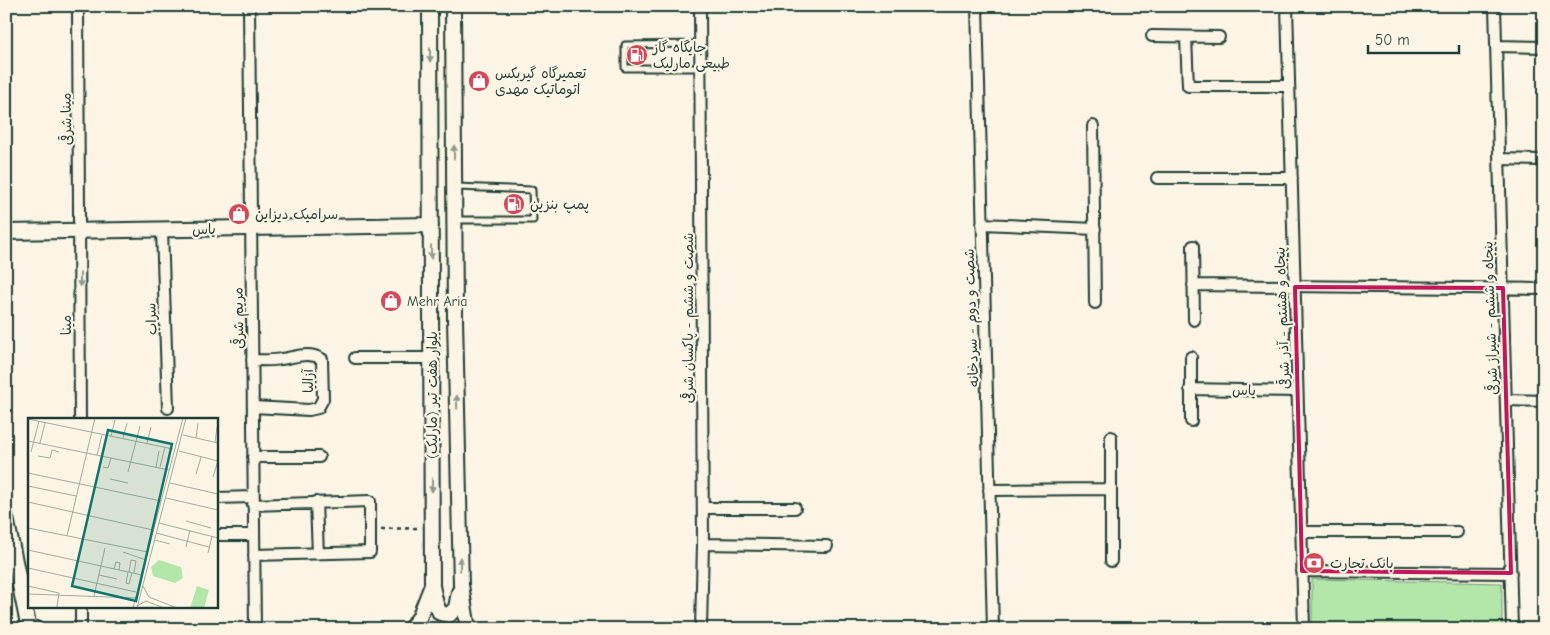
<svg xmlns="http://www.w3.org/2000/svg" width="1550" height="635" font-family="'Comic Neue','Playpen Sans Arabic',sans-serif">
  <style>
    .green { fill: #b3e7a9; stroke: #69926e }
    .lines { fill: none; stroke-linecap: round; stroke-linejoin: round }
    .lane-casing { stroke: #1f3d34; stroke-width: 9 }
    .street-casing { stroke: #1f3d34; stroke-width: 14 }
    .secondary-casing { stroke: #1f3d34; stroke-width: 18 }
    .primary-casing { stroke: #1f3d34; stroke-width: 19 }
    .path { stroke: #1f3d34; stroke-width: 2.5; stroke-dasharray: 4 4; stroke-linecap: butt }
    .lane { stroke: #fcf5e5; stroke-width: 5 }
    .street { stroke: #fcf5e5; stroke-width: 10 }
    .secondary { stroke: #fcf5e5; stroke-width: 14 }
    .primary { stroke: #fcf5e5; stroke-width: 15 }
    .oneway { fill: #8e998c }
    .marked { fill: none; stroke: #c2185b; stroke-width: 4; stroke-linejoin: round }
    .labels { text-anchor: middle; stroke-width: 4.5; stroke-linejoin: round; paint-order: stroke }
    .poi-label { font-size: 14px; fill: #1f3d34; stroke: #fcf5e5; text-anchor: start }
    .street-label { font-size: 14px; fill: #1f3d34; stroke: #fcf5e5 }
    .inset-road { fill: none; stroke: #a4ab9e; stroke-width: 1 }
    .view { fill: #0f766e; fill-opacity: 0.15; stroke: #0f766e; stroke-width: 2.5 }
    .inset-edge { fill: none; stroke: #1f3d34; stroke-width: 2.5 }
  </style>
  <rect width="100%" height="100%" fill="#fcf5e5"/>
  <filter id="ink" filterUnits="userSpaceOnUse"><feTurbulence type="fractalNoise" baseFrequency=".02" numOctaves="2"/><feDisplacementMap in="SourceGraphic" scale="10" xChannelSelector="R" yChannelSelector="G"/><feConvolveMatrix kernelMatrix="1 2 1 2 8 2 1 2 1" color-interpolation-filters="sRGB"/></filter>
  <g filter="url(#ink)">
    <!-- green -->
    <path class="green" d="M1312,579l190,4v46h-88l-29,-2 -73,2z"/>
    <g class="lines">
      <!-- lane casing -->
      <g class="lane-casing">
        <path id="lane" d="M700,44l-75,1v23h75
          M455,220h78l-1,-30 -76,-3"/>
      </g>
      <!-- street casing -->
      <g class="street-casing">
        <path id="street" d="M78,6l2,413
          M249,6l6,623
          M700,6l3,538 -2,85
          M977,6l16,623
          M1287,6l17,623
          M1495,6l17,623
          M1152,36l67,1
          M1186,37l2,49h101
          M1496,46l48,1
          M1093,126l2,177
          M1499,159l45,1
          M1157,178h135
          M982,224l113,5
          M162,230l6,178
          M1193,246l1,74
          M1193,285l351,4
          M355,358h77
          M252,360c10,0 20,1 29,-1 15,-2 27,-8 41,0l1,40 -5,9 -9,2 -56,-3
          M1190,389l107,2
          M1506,400l38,1
          M1191,421v-64
          M253,457h66
          M989,490l122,-1
          M216,498l37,-1
          M316,502l2,52
          M253,505l117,-4v51l-116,3
          M703,508h92
          M1301,532h156
          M216,535h38
          M703,544l124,2
          M1111,561v-124
          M1302,571l209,2
          M81,606v23"/>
      </g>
      <!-- secondary casing -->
      <g class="secondary-casing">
        <path id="secondary" d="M453,6l2,313 6,266 6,38 4,6
          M6,232l425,-7
          M6,518l23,111
          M432,586l4,18 4,9 9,2 7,-7 3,-16
          M410,629l9,-11 13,-33 -2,-579"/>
      </g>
      <!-- primary casing -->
      <g class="primary-casing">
        <path id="primary" d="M27,629h8"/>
      </g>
      <!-- path -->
      <path class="path" d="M381,529l40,-1"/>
      <!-- lane -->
      <use href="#lane" class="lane"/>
      <!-- street -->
      <use href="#street" class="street"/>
      <!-- secondary -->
      <use href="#secondary" class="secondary"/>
      <!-- primary -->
      <use href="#primary" class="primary"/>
    </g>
    <!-- one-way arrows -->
    <defs><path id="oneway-solid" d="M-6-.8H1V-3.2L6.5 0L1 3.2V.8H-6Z" transform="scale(1.25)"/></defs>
    <g class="oneway">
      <use href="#oneway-solid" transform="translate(430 55) rotate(90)"/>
      <use href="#oneway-solid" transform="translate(454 152) rotate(-90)"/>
      <use href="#oneway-solid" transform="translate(431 252) rotate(90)"/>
      <use href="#oneway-solid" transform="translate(80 280) rotate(90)"/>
      <use href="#oneway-solid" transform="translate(457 402) rotate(-91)"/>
      <use href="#oneway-solid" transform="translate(432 485) rotate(90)"/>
      <use href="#oneway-solid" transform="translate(460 564) rotate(-91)"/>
    </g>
  </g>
  <!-- marked area -->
  <path class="marked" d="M1295,287l208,1 8,285 -209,-2z"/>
  <!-- icons -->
  <defs>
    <g id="fuel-disc" transform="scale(1.125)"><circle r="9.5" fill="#d1495b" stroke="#fcf5e5"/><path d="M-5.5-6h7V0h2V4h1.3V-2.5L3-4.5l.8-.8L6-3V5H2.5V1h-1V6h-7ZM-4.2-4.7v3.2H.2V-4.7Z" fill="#fff"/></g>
    <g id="shop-disc" transform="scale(1.125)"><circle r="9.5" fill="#d1495b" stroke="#fcf5e5"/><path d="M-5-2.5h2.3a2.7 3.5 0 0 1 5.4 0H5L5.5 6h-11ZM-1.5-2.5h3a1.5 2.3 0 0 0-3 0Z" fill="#fff"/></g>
    <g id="bank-disc" transform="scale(1.125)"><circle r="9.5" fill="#d1495b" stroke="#fcf5e5"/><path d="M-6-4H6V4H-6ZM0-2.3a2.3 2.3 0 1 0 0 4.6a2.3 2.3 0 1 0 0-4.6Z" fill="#fff"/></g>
  </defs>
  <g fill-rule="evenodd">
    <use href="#fuel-disc" x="637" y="55"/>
    <use href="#shop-disc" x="479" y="81"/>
    <use href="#fuel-disc" x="514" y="204"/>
    <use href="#shop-disc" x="239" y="214"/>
    <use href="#shop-disc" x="391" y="301"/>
    <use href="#bank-disc" x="1314" y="563"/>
  </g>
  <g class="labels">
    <!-- poi labels -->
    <g class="poi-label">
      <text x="653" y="52">جایگاه گاز<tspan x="653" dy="16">طبیعی مارلیک</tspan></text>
      <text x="495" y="78">تعمیرگاه گیربکس<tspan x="495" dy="16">اتوماتیک مهدی</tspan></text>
      <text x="530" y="209">پمپ بنزین</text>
      <text x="255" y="219">سرامیک دیزاین</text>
      <text x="407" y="306">Mehr Aria</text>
      <text x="1330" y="568">بانک تجارت</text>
    </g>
    <!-- street labels -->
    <g class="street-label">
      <text transform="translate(66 119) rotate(-91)" y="5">مینا شرقی</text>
      <text transform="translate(204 229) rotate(-1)" y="5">یاس</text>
      <text transform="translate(238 318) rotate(-91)" y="5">مریم شرقی</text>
      <text transform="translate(688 318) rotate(-90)" y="5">شصت و ششم - پاکسان شرقی</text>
      <text transform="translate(971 318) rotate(-92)" y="5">شصت و دوم - سردخانه</text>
      <text transform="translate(1282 318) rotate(-92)" y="5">پنجاه و هشتم - آذر شرقی</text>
      <text transform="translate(1490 318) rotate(-92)" y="5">پنجاه و ششم - شیراز شرقی</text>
      <text transform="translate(151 319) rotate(-92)" y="5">سراب</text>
      <text transform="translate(66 325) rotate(-90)" y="5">مینا</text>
      <text transform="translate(308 381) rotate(-90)" y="5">آزالیا</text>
      <text transform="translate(1244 390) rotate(1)" y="5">یاس</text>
      <text transform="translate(432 395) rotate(-90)" y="5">بلوار هفت تیر (مارلیک)</text>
    </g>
  </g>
  <!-- overview -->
  <g transform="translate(28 418)">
    <rect width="190" height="190" fill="#fcf5e5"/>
    <path d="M131,142l22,7 2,11 -8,5 -22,-7 -2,-9zM169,168l12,4 -5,18h-14z" fill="#b3e7a9"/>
    <path class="inset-road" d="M0,1l145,30M155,17l35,8M83,18l4,-16M95,20l4,-15M168,20l2,-15M0,23l141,29M187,24l2,-15M12,25l5,-20M119,25l4,-16M151,33l39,10M3,34l8,-31M69,37l5,-20M10,38l12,2 2,-8 7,2M75,49l5,1 3,-10M128,49l3,-16M132,49l5,-20M100,54l12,-46M0,55l133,28M168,56l5,-17M185,59l5,-16M82,61l18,4M142,65l48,11M0,68l48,10M138,80l52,12M0,84l125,28M158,103l25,7M131,105l59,15M0,110l120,24M128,115l53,14M39,118l28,-118M127,122l15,4M158,129l4,-17M0,132l114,25M95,134l23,8M180,135l4,-17M0,150l108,24M86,151l2,-7 4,1 -1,7M100,154l-2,11 3,1 3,-11M101,154l2,-12 5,1 -2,12M71,157l18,4M0,168l31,7 -2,14M115,168l6,11 28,11M0,176l108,4M66,178l11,-48M109,188l9,-5 18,7M105,190l50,-190M109,190l49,-190"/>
    <path class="view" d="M80,12l64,14 -36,157 -64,-15z"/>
    <rect width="190" height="190" class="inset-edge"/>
  </g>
  <!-- margin -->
  <rect width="1550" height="635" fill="none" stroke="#fcf5e5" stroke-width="25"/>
  <rect x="12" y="12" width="1525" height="610" fill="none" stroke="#1f3d34" stroke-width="2" filter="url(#ink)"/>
  <!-- scale -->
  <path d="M1368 45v8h91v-8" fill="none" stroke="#1f3d34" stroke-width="2.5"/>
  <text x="1375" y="45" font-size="15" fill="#1f3d34" stroke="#fcf5e5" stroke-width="4" paint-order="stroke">50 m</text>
</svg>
